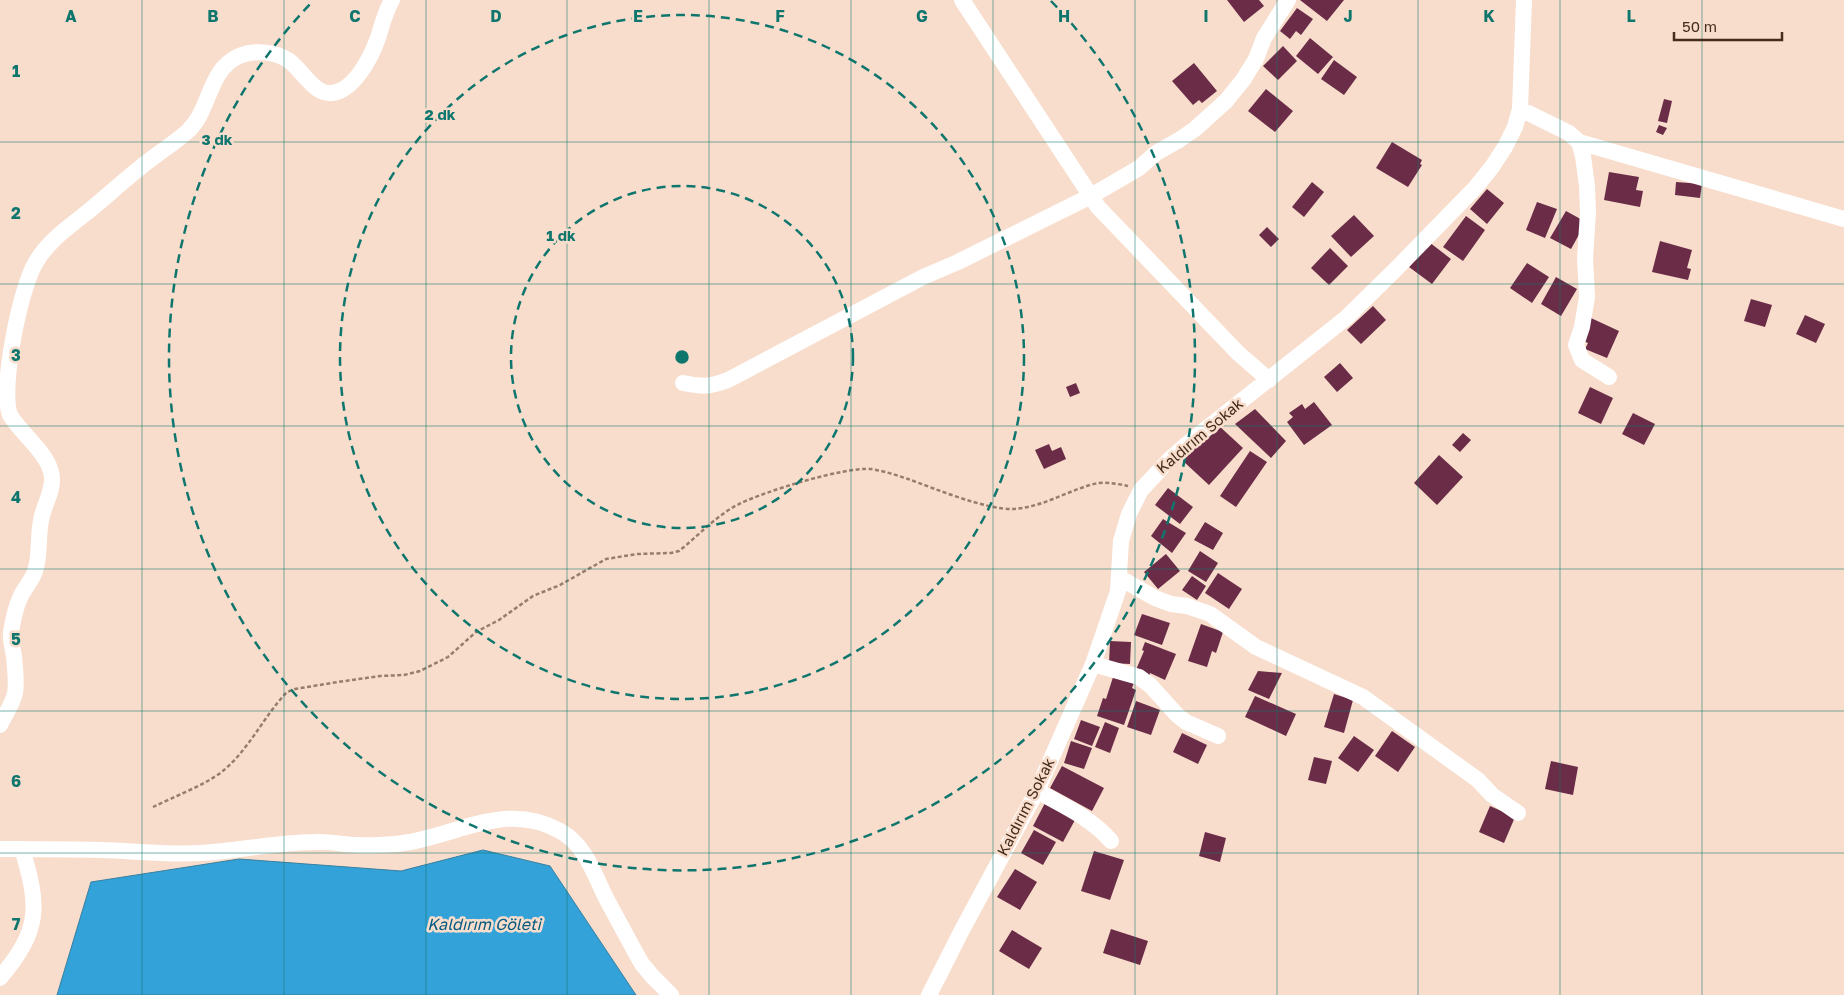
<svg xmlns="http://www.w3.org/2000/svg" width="1844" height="995" font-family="'Golos Text',sans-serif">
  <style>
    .water { fill: #33a2d8; stroke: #387f9f }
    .building { fill: #6b2c48 }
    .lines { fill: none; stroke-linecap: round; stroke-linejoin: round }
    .path { stroke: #977d6c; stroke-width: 2.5; stroke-dasharray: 4 2.5; stroke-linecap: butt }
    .minor { stroke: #fff; stroke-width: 16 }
    .grid { fill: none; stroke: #0f766e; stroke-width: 1; stroke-opacity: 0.55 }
    .ring { fill: none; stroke: #0f766e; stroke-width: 2.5; stroke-dasharray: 9 6 }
    .labels { text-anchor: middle; stroke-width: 5; stroke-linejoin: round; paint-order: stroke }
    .street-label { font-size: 15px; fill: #452c1a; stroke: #f8ddcc }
    .water-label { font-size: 16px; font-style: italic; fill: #035b80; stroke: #f8ddcc }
    .grid-label { font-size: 16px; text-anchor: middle; font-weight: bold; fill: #0f766e; stroke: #f8ddcc; stroke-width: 5; stroke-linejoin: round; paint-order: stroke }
    .centre { fill: #0f766e; stroke: #f8ddcc; stroke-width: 2.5 }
    .ring-label { font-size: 15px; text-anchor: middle; font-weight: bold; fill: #0f766e; stroke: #f8ddcc; stroke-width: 5; stroke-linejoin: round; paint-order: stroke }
  </style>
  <rect width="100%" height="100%" fill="#f8ddcc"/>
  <!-- water -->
  <path class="water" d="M483,850l67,16 86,129h-579l34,-113 148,-23 162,12z"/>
  <!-- building -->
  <path class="building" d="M1227,0h32l5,6 -20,16z
    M1300,0h44l-17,21z
    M1297,8l16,11 -12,16 -5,-4 -6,8 -10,-8z
    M1310,38l23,19 -15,17 -22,-18z
    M1283,46l14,15 -19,19 -15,-14z
    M1334,60l23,17 -13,18 -23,-16z
    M1194,63l23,28 -15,12 -3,-3 -6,5 -21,-24z
    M1266,89l27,22 -18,21 -27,-21z
    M1664,99l8,2 -5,22 -9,-2z
    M1659,125l8,3 -4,7 -7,-3z
    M1392,142l30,18 -2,4 2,1 -14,22 -32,-19z
    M1609,172l30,5 -3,13 7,1 -3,16 -36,-7z
    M1312,182l12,10 -20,25 -12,-10z
    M1676,182l26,2 -2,14 -25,-3z
    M1487,189l17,14 -17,21 -17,-15z
    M1537,202l20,7 -12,29 -19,-8z
    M1566,211l20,11 -15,27 -21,-11z
    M1354,215l20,21 -23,21 -20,-21z
    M1466,216l19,14 -22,31 -20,-14z
    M1267,227l12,12 -8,8 -12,-12z
    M1660,241l32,9 -5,18 4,1 -3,11 -36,-8z
    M1429,242l22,17 -19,25 -23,-17z
    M1330,248l18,18 -19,19 -18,-17z
    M1527,263l22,14 -17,26 -22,-15z
    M1556,277l21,12 -16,27 -20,-12z
    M1751,299l21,6 -7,22 -21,-6z
    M1373,306l13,14 -25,24 -14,-14z
    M1805,315l20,9 -9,19 -20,-9z
    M1591,318l28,13 -12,27 -22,-9 3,-6 -7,-3z
    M1340,363l13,15 -16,14 -13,-15z
    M1076,383l4,10 -10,4 -4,-10z
    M1590,387l23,11 -12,26 -23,-11z
    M1314,402l18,23 -28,20 -17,-23 6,-5 -4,-4 13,-9 3,5z
    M1255,409l31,32 -15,17 -36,-34z
    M1633,413l22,11 -11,21 -22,-11z
    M1217,424l26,24 -34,37 -26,-24z
    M1463,433l8,7 -11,12 -8,-7z
    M1049,444l3,7 9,-4 5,12 -22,10 -9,-19z
    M1250,451l17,11 -31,45 -16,-11z
    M1439,455l24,22 -26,28 -23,-22z
    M1168,488l25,19 -13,17 -25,-19z
    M1163,519l23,14 -14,20 -21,-17z
    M1205,522l18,11 -10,17 -19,-10z
    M1200,551l18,12 -12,19 -18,-11z
    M1166,554l14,17 -22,18 -14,-17z
    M1218,573l24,16 -13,20 -24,-16z
    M1192,576l14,10 -9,14 -15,-10z
    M1142,614l28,9 -8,22 -28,-10z
    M1201,624l22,8 -7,21 -4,-2 -5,16 -19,-6z
    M1110,641l21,1 -1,22 -21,-1z
    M1145,642l31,12 -11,26 -15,-7 -1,4 -14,-5 9,-21 -2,-1z
    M1258,671l24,2 -13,26 -21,-9z
    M1114,674l21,6 -3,8 4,2 -12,35 -27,-9 6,-18 3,1z
    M1334,694l19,6 -9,33 -20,-6z
    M1255,696l41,18 -10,22 -41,-19z
    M1136,701l24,9 -9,25 -24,-8z
    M1081,720l19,7 -8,19 -18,-7z
    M1105,722l14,6 -9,25 -15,-6z
    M1392,731l23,16 -17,25 -23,-16z
    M1182,733l25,12 -9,19 -25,-12z
    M1354,736l20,14 -16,22 -20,-14z
    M1071,741l21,7 -8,21 -20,-6z
    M1314,757l18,4 -6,23 -18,-4z
    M1551,761l27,6 -5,28 -28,-6z
    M1062,766l42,22 -12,23 -42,-23z
    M1045,803l30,17 -12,22 -30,-16z
    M1490,806l25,11 -11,26 -25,-11z
    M1034,830l22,12 -13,23 -22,-12z
    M1205,832l21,6 -6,24 -21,-6z
    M1094,851l30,9 -14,40 -29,-9z
    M1015,869l22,13 -17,28 -23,-13z
    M1111,929l37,12 -8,24 -37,-12z
    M1012,930l30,18 -13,21 -30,-18z"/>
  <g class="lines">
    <!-- path -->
    <path class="path" d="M153,807c22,-11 53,-22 71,-37 26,-22 40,-54 63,-78l8,-3 43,-7 42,-6 24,-1 16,-4 28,-14 28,-25 23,-12 34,-24 27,-11 46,-26 31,-5 34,-1 8,-2c20,-16 38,-36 60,-47 27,-13 104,-37 132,-35 13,2 25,6 37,10 28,10 78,31 106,30 30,-2 56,-20 84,-26 10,-1 20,1 30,3"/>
    <!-- minor -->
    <path class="minor" d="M962,0l136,207 140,146 31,27
      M1520,109l49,24 10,9 4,14 4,30 1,26 -3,46 2,39 -5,30 -6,18 6,15 27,17
      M1579,142l265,77
      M683,383c20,4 26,4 45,-3l195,-103 35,-15 133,-66 48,-28 17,-15 23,-13 16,-11 31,-28 17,-21 13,-21 8,-21 24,-38
      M1120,578l35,20 16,6 16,2 23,8 46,33 107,50 115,83 14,15 26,18
      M1093,664l46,13 12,9 26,29 9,7 32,14
      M0,725c5,-10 13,-22 15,-32 2,-11 0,-25 -1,-36 -1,-8 -4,-17 -3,-25 2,-12 4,-24 9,-34 4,-10 12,-17 15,-27 6,-17 2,-37 7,-55 3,-13 11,-25 10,-39 -2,-23 -31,-43 -42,-62 -10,-27 10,-127 26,-153 13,-22 34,-36 54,-52 17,-14 33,-29 51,-43 15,-13 33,-23 48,-37 22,-22 19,-60 50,-74 14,-6 35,-5 49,4 18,12 29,46 57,28 15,-10 27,-33 33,-50 4,-13 7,-26 14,-38
      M1037,791c27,15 54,27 74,50
      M0,849c34,0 68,0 102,1 33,1 65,5 98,3 39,-2 77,-11 117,-11 13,-1 27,3 41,3 12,1 25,0 38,-1 57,-5 107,-45 164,-13 25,13 34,43 46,67 12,22 24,45 36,66l11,13 18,18
      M0,978c40,-48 40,-70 22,-129
      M929,995l33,-65 75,-139 56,-127 25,-73 3,-50 8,-27 12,-24 28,-30 18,-16 159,-126 51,-50 78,-80 17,-21 13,-20 10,-20 5,-18 4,-109"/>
  </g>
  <!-- grid -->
  <path class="grid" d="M142,0v995M284,0v995M426,0v995M567,0v995M709,0v995M851,0v995M993,0v995M1135,0v995M1277,0v995M1418,0v995M1560,0v995M1702,0v995M0,142h1844M0,284h1844M0,426h1844M0,569h1844M0,711h1844M0,853h1844"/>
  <!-- distance rings -->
  <g class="ring">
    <circle cx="682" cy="357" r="171"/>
    <circle cx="682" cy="357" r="342"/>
    <path d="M1051 1A513 513 0 1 1 313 1"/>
  </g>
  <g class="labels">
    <!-- street labels -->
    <g class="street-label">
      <text transform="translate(1200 436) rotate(-40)" y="5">Kaldırım Sokak</text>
      <text transform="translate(1026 807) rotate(-63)" y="5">Kaldırım Sokak</text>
    </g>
    <!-- water labels -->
    <g class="water-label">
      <text x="484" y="930">Kaldırım Göleti</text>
    </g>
  </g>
  <g class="grid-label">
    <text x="71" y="22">A</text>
    <text x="213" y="22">B</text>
    <text x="355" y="22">C</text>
    <text x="496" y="22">D</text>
    <text x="638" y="22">E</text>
    <text x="780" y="22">F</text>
    <text x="922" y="22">G</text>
    <text x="1064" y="22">H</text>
    <text x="1206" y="22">I</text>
    <text x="1348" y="22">J</text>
    <text x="1489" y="22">K</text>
    <text x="1631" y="22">L</text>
    <text x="16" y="77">1</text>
    <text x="16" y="219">2</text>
    <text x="16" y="361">3</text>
    <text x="16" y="503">4</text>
    <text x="16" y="645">5</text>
    <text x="16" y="787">6</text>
    <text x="16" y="930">7</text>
  </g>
  <circle cx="682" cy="357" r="8" class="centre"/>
  <g class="ring-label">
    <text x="440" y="120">2 dk</text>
    <text x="217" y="145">3 dk</text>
    <text x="561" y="241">1 dk</text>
  </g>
  <!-- scale -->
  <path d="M1674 32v8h108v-8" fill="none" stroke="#452c1a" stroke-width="2.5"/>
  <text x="1682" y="32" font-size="15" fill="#452c1a" stroke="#f8ddcc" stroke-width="4" paint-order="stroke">50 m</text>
</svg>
